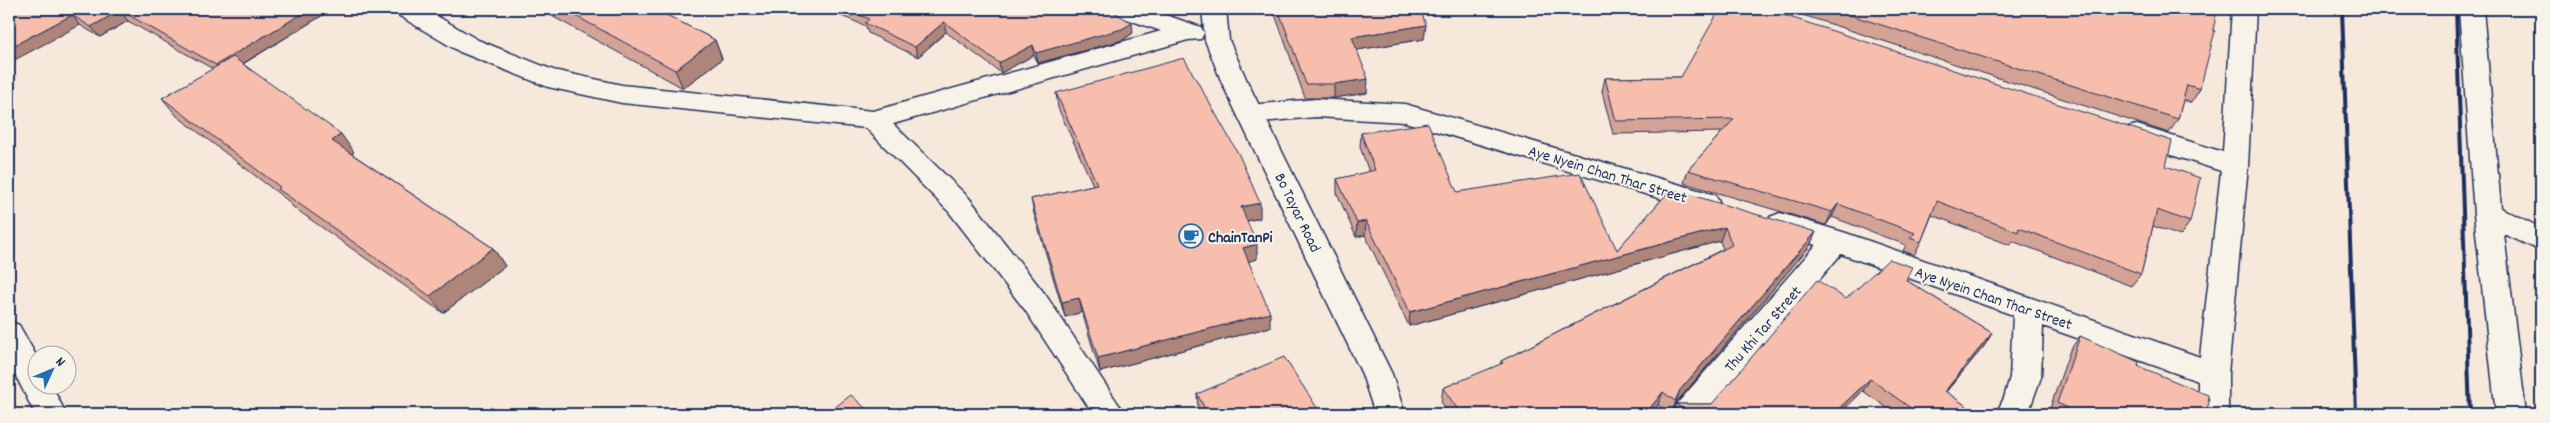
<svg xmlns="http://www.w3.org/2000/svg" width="2550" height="423" font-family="Dekko,sans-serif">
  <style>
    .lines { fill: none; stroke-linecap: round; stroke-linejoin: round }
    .street-casing { stroke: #1b2f5e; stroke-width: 3 }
    .secondary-casing { stroke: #1b2f5e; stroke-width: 3 }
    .street { fill: #f7f3e8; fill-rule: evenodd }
    .secondary { fill: #f7f3e8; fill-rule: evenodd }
    .rail { stroke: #1b2f5e; stroke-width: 4 }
    .wall { fill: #d4a396; stroke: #1b2f5e }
    .shaded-wall { fill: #ad857a; stroke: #1b2f5e }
    .building { fill: #f7beae; stroke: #1b2f5e }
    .labels { text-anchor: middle; stroke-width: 4; stroke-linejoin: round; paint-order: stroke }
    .street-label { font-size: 16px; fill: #1b2f5e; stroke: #f7f3e8 }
    .poi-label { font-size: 16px; font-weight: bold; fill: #1b2f5e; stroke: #f7f3e8; text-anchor: start }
  </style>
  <rect width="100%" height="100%" fill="#f7e8dc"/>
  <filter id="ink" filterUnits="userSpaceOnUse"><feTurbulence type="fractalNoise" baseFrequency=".02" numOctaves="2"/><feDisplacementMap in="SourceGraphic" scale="10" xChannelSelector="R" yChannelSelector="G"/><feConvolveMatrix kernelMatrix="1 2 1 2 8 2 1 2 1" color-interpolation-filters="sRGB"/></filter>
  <g filter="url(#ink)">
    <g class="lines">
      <!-- street casing -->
      <g class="street-casing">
        <path id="street" d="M395,9h30l53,31 75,30 69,15 251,26 288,-80 -46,-16 -3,-6h36l53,18 3,6 -3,6 -13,1 -295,84 76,74 76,96 80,120h-32l-68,-104 -76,-98 -83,-84 -244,-25 -74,-16 -88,-35 -62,-37z
          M2232,9h24l-8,157 -20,208v40h-30v-33l-155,-55 -2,51 -12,34 -2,3h-31l8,-16 6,-21 3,-62 -172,-61 -135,160h-34l4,-9 140,-160 -46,-14 -4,-7 4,-7 10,-4 66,20 354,124 21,-186 -93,-30 -4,-7 4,-7 9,-2 86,27z
          M2459,9h24l18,199 40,20v23l-37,-17 22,180h-30l-22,-200z
          M1316,99l89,5 310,91 4,7 -4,7 -10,3 -300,-90 -89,-5 -66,6 -9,-3 -4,-6 4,-6 9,-3z"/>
      </g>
      <!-- secondary casing -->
      <g class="secondary-casing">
        <path id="secondary" d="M1202,9h24l3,31 19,43 144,291 13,40h-30l-13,-40 -140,-291 -17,-43z
          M9,321l10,4 19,34v27h14l14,28h-31l-26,-52z"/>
      </g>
      <!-- street -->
      <use href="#street" class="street"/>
      <!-- secondary -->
      <use href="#secondary" class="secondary"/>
      <!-- rail -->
      <path class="rail" d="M2342,9l14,405
        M2456,9l14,405"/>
    </g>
    <!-- wall -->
    <path class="wall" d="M9,9h310l4,6 -80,49 111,88 -2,2 141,94 12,18 -62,47 -150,-106 -6,-7 -110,-84 -15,-18 51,-29 -85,-48 -28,16 -20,-12z
      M539,9h116l60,31 7,19 -39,29z
      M824,9h287v1l22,23 -10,7 -85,23 -4,-8 -33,18 -55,-41 -28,25 -50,-24 -2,-7z
      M1273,9h147l4,30 -67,11 10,43 -33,5h-29z
      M1784,9h190l11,4 12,-1 1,-3h195l7,80 -9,14 -8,-3 -5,19 -9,14z
      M1681,77l485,89 24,56 -10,14 -27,-10 -12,48 -10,12 -119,-45 -2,4 -78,-30 -11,27 -7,13 -11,-4 3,-6 -74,-28 -6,8 -142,-42 4,-13 34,-38 -109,2 -11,-42 3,-14z
      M1056,93l204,125 -13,3 10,38 -9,2 22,66 -170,45 -18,-60 -17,5 -31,-103 -3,-15 62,-14 -35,-77z
      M1361,133l96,59 160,58 54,-61 139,57 -135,158 -4,10 -13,-9 -7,9h-201l-9,-12 2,-14 57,-23 1,-4 222,-112 -3,-8 -311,85 -44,-91 -9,2 -19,-44v-14l32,-7 -9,-25z
      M1906,280l86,53 -7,12 -39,47 32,22h-82l-33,-23 -24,23h-167l4,-10h36l134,-105z
      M2080,336l58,30 68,48h-158l22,-64z
      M1197,394l124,20h-120l-3,-6z"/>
    <!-- shaded-wall -->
    <path class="shaded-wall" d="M310,9h9l4,6 -99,60 -8,-10z
      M120,10l8,11 -28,16 -9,-10z
      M72,15l8,10 -71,38v-15z
      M944,22l2,10 -28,25 -3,-10z
      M1132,23l1,10 -10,7 -85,23 -2,-10z
      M1426,25l-2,14 -73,12 1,-14z
      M715,40l7,19 -39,29 -8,-18z
      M1033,45l1,10 -33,18 -2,-10z
      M1368,79l-1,14 -33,5v-14z
      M341,134l13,18 -9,7 -13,-18z
      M1260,203v15l-19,4v-15z
      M1838,204l-6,13 -6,8 6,-13z
      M1366,221l-1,14 -9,2 1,-14z
      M1725,227l-5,14 -311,85 1,-14z
      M1816,232l-6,14 -135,158 5,-14z
      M1257,244v15l-14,4v-15z
      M493,248l12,18 -62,47 -13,-17z
      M1079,298l3,14 -17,5 -3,-15z
      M1270,313v14l-170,45 -2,-14z
      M1992,333l-7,12 -48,57 8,-11z
      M1870,379l-7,12 -24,23h-6z
      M1663,392l-5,13 -7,9h-6z"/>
    <!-- building -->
    <path class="building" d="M9,9h301l-94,56 -96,-55 -29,17 -19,-12 -63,33z
      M563,9h92l60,31 -40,30z
      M845,9h264l23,14 -10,6 -86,24 -3,-8 -34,18 -55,-41 -29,25 -50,-24 4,-4z
      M1278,9h142l6,16 -74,12 16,42 -34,5h-28z
      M1720,9h45l407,132 -6,25 34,12 -10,44 -33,-12 -16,64 -122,-46 -1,4 -81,-31 -16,41 -11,-4 5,-5 -77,-29 -6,8 -144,-42 46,-51 -118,2 -11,-43 76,-1z
      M1831,9h143l11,4 2,-4 12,4 1,-4h193l23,7 -3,14 2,1 -15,58 -13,-4 -9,34z
      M233,57l108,77 -9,7 161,107 -63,48 -152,-107 2,-2 -118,-89z
      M1184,58l55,97 21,48 -19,4 16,37 -14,4 27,65 -172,45 -19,-60 -17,4 -31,-103 66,-15 -41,-91z
      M1428,123l29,69 123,-19 37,77 54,-61 145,43 -136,158 -5,11 -12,-9 -18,22h-184l-18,-26 60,-25 -2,-2 231,-116 -7,-18 -315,85 -44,-91 -9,2 -20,-44 38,-9 -14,-37z
      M1889,259l23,8 -6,13 86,53 -47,58 33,23h-59l-49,-35 -37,35h-143l-14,-10h36l105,-124 29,19z
      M2080,336l59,26 -1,4 70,29 1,7 -3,12h-141l3,-6 -11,-5z
      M1284,357l37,57h-113l-11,-20z
      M851,395l21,19h-46z"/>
  </g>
  <!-- icons -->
  <defs>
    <g id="cafe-ring" transform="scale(1.25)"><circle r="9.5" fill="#f7f3e8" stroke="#1f6fb2" stroke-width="1.5"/><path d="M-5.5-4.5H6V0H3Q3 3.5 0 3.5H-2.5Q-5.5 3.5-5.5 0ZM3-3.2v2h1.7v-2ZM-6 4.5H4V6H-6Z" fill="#1f6fb2"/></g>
  </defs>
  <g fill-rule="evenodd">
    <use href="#cafe-ring" x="1191" y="236"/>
  </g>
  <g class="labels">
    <!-- street labels -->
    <g class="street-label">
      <text transform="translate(1608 173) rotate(17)" y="6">Aye Nyein Chan Thar Street</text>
      <text transform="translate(1299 212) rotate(64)" y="6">Bo Tayar Road</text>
      <text transform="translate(1994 297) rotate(19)" y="6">Aye Nyein Chan Thar Street</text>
      <text transform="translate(1762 328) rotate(-49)" y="6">Thu Khi Tar Street</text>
    </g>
    <!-- poi labels -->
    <g class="poi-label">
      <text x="1208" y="242">ChainTanPi</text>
    </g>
  </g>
  <!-- margin -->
  <rect width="2550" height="423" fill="none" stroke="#f7f3e8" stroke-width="30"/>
  <rect x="15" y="15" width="2520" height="393" fill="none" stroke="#1b2f5e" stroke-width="2" filter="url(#ink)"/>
  <!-- north arrow -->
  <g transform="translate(52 370) rotate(46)"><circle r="24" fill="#f7f3e8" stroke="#9fa5b1"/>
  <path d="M0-4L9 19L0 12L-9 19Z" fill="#1f6fb2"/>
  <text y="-8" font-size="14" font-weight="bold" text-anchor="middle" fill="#1b2f5e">N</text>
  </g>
</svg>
